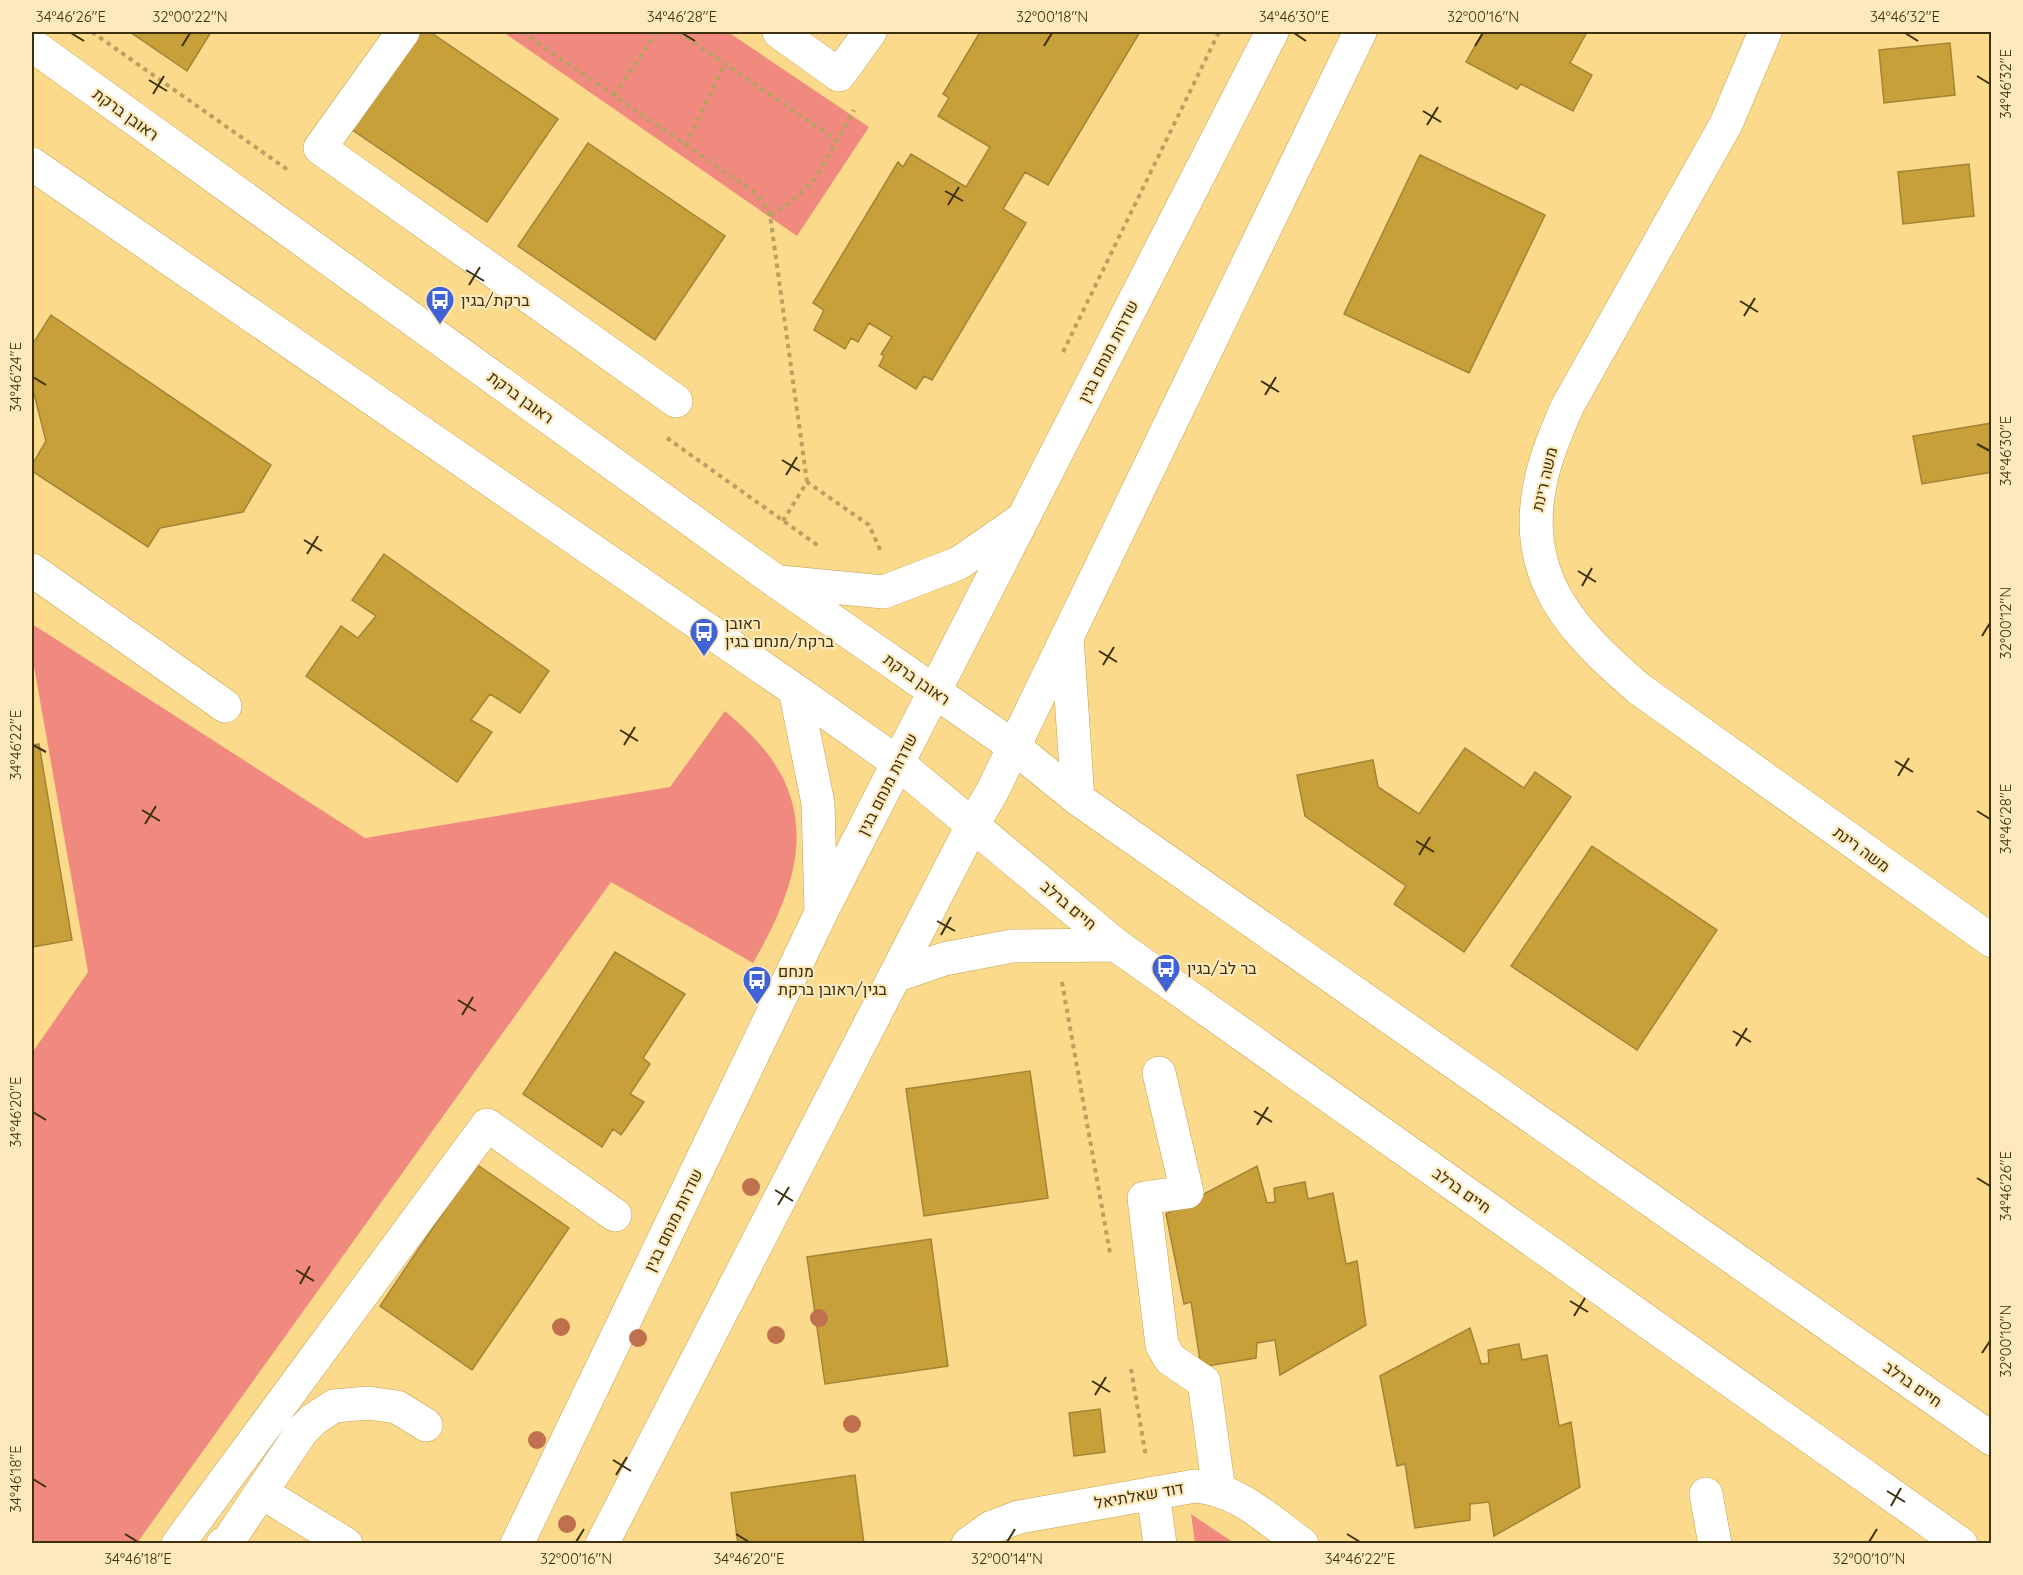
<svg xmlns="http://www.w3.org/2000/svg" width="2023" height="1575" font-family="Quicksand,Heebo,sans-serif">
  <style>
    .green { fill: #f08a7f }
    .building { fill: #c8a039; stroke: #a38435; stroke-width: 1.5 }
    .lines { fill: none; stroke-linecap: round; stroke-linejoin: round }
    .minor-casing { stroke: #c1a154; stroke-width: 34 }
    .path { stroke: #baa061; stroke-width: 4; stroke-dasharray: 4.5 4.5; stroke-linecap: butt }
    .minor { stroke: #fff; stroke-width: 33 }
    .tree { fill: #bf704c }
    .ticks { fill: none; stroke: #3d300f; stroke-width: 2 }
    .labels { text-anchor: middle; stroke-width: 4.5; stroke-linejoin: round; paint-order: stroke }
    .street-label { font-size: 16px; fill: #3d300f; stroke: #fde9bc }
    .poi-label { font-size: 16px; fill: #3d300f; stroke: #fde9bc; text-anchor: start }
    .neatline { fill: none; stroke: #3d300f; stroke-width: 2 }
    .ticks-label { font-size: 15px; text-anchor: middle; fill: #3d300f }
  </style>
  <rect width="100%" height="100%" fill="#fcda8c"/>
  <!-- green -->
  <path class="green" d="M503,32h225l141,95 -72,109z
    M32,624l333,214 305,-51 55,-76c16,14 32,28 45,46 50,69 21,140 -17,206l-142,-81 -474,661h-105v-490l56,-81 -56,-317z
    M1191,1514l43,29h-39z"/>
  <!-- building -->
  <path class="building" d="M130,32h81l-24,39z
    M418,32h12l128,87 -71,103 -136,-93z
    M980,32h160l-92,153 -23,-13 -22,37 23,14 -94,157 -8,-4 -8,13 -37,-23 5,-10 -3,-2 11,-17 -23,-14 -11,19 -7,-4 -6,11 -31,-19 10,-20 -11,-7 85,-141 5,5 8,-13 55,33 24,-40 -52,-31 11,-18 -6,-4z
    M1483,32h104l-17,31 22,12 -19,36 -52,-27 -4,5 -51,-27z
    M1950,43l5,52 -71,8 -5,-53z
    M588,143l137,93 -70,104 -137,-94z
    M1420,155l125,60 -76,158 -125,-59z
    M1969,164l5,52 -71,8 -5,-52z
    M51,315l220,150 -28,47 -83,16 -12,19 -116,-76v-6l14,-24 -14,-55v-41z
    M1992,423v49l-70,12 -9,-48z
    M384,554l165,117 -29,42 -30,-19 -19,26 21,12 -35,50 -151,-106 35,-50 17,12 18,-22 -24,-16z
    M39,744l33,196 -40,7v-202z
    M1465,748l59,40 11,-16 36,25 -107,155 -70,-48 12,-18 -101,-70 -8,-41 76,-15 5,27 41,27z
    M1592,846l125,84 -80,120 -126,-84z
    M615,952l70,42 -42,64 7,6 -20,30 14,8 -23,33 -8,-6 -11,18 -79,-53z
    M1030,1071l18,127 -124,18 -18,-127z
    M476,1164l93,64 -97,142 -92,-64z
    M1257,1166l10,37 8,-1 -1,-14 31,-6 3,17 25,-6 13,71 11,-3 9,64 -86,50 -5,-35 -18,3 -1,15 -55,9 -10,-65 -7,2 -18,-90z
    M931,1239l17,127 -123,18 -18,-127z
    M1470,1328l11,36 8,-1 -1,-13 31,-6 3,16 25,-5 12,71 12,-4 9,65 -86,49 -5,-34 -19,2v16l-55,8 -10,-64 -8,2 -17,-90z
    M1100,1409l5,43 -31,4 -5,-43z
    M855,1475l9,69h-126l-7,-51z"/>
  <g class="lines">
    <!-- minor casing -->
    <g class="minor-casing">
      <path id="minor" d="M403,32l-83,116 356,253
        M779,32l60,43 31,-43
        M1765,32l-39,92 -159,283c-11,26 -22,51 -27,78 -19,93 33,147 98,203l354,253
        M32,45l745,537 236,164 65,53 914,640
        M32,164l763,526 103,73 218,182 845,599
        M32,570l193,136
        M780,582l104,10 75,-29 59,-41
        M1067,637l11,162
        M795,690l23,113 3,108
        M895,976l49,-17 68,-13 104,-1
        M1159,1073l28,119 -43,6 18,147 8,14 34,23 15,109
        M261,1492l85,52
        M1153,1493l7,51
        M1706,1494l9,50
        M178,1544l309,-419 128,90
        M223,1544l6,-4 73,-109 12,-12 20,-13 34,-3 29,4 29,18
        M517,1544l304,-631 451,-881
        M602,1544l371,-720 19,-32 368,-760
        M968,1544l22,-16 29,-11 176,-31c41,2 75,35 107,58"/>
    </g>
    <!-- path -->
    <path class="path" d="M92,32l196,138
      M522,32l235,162 13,21
      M679,32l157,108
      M614,95l43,-63
      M686,145l39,-82
      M1063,352l156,-320
      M667,438l153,109
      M807,482l-37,-267 20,-12 25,-24 39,-69
      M783,521l24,-39 62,43 13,29
      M1062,982l48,271
      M1131,1369l15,88"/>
    <!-- minor -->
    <use href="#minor" class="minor"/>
  </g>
  <!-- trees -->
  <g class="tree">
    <circle cx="751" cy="1187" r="9"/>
    <circle cx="819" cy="1318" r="9"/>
    <circle cx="561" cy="1327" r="9"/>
    <circle cx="776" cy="1335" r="9"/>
    <circle cx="638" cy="1338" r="9"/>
    <circle cx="852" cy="1424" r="9"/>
    <circle cx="537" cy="1440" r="9"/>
    <circle cx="567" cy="1524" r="9"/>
  </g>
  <!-- ticks -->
  <path class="ticks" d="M71,33l13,8M682,33l13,8M1294,33l12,8M1905,33l13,8M182,46l8,-13M1044,46l8,-13M1475,46l8,-13M1977,76l13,8M149,80l18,11M153,94l11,-18M1423,111l18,11M1427,125l11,-18M945,191l18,10M948,205l11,-18M466,270l18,11M469,285l11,-18M1740,301l18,11M1744,316l11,-18M33,377l13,8M1261,381l18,11M1265,395l11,-18M1977,444l13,7M782,460l18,11M786,475l11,-18M304,540l18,11M307,554l11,-18M1578,571l18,11M1582,586l10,-18M1982,636l8,-13M1099,651l18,11M1103,665l11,-18M620,730l18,11M33,745l13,7M624,745l11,-18M1895,761l18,11M1898,776l11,-18M142,810l18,11M1977,811l13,8M145,824l11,-18M1416,841l18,11M1419,855l11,-18M937,921l18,10M941,935l10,-18M458,1000l18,11M462,1015l11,-18M1733,1031l18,11M1736,1046l11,-18M1254,1111l18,11M33,1112l13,8M1257,1125l11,-18M1977,1178l13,8M775,1190l18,11M778,1205l11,-18M296,1270l18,11M300,1284l10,-18M1570,1301l18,11M1574,1316l11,-18M1982,1353l8,-12M1092,1381l18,11M1095,1395l11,-18M613,1460l18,11M616,1475l11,-18M33,1479l13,8M1887,1491l18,11M1891,1506l10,-18M125,1534l13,8M736,1534l13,8M1347,1534l13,8M576,1542l8,-13M1007,1542l8,-13M1869,1542l8,-13"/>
  <!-- icons -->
  <defs>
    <g id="bus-pin" transform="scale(1.5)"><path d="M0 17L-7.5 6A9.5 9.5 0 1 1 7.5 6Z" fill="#3f62d4" stroke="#fde9bc"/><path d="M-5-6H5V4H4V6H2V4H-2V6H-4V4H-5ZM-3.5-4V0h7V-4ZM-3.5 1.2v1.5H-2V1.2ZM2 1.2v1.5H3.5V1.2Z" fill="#fff"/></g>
  </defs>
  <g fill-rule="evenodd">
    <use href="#bus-pin" x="440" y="300"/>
    <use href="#bus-pin" x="704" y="632"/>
    <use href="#bus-pin" x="1166" y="968"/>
    <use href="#bus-pin" x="757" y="980"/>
  </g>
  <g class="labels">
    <!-- street labels -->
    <g class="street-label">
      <text transform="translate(126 114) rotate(36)" y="6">ראובן ברקת</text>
      <text transform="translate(1108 351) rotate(-63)" y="6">שדרות מנחם בגין</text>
      <text transform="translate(521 397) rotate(36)" y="6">ראובן ברקת</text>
      <text transform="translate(1544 479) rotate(-77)" y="6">משה רינת</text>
      <text transform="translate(917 679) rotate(35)" y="6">ראובן ברקת</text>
      <text transform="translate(887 784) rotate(-63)" y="6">שדרות מנחם בגין</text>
      <text transform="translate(1862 849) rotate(36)" y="6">משה רינת</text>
      <text transform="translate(1069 905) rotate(40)" y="6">חיים ברלב</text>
      <text transform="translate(1462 1190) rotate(35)" y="6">חיים ברלב</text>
      <text transform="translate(673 1220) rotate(-64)" y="6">שדרות מנחם בגין</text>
      <text transform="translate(1913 1384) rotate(35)" y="6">חיים ברלב</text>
      <text transform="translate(1139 1495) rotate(-10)" y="6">דוד שאלתיאל</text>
    </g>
    <!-- poi labels -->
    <g class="poi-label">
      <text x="461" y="306">ברקת/בגין</text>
      <text x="725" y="629">ראובן<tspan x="725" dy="18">ברקת/מנחם בגין</tspan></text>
      <text x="1187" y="974">בר לב/בגין</text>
      <text x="778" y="977">מנחם<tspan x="778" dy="18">בגין/ראובן ברקת</tspan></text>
    </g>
  </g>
  <!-- border -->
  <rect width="2023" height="1575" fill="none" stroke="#fde9bc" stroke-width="66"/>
  <rect x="33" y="33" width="1957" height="1509" class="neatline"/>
  <g class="ticks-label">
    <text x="71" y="22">34°46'26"E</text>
    <text x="190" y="22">32°00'22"N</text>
    <text x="682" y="22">34°46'28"E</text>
    <text x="1052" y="22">32°00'18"N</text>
    <text x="1294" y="22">34°46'30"E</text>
    <text x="1483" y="22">32°00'16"N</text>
    <text x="1905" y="22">34°46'32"E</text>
    <text transform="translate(2006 84) rotate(-90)" y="5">34°46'32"E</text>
    <text transform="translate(16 377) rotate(-90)" y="5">34°46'24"E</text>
    <text transform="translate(2006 451) rotate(-90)" y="5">34°46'30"E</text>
    <text transform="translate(2006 623) rotate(-90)" y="5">32°00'12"N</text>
    <text transform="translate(16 745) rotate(-90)" y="5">34°46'22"E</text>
    <text transform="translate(2006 819) rotate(-90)" y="5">34°46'28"E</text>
    <text transform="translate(16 1112) rotate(-90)" y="5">34°46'20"E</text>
    <text transform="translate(2006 1186) rotate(-90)" y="5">34°46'26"E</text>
    <text transform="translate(2006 1341) rotate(-90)" y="5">32°00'10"N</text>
    <text transform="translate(16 1479) rotate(-90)" y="5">34°46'18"E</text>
    <text x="138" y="1564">34°46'18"E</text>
    <text x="576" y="1564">32°00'16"N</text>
    <text x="749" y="1564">34°46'20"E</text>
    <text x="1007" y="1564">32°00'14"N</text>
    <text x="1360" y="1564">34°46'22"E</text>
    <text x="1869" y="1564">32°00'10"N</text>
  </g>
</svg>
